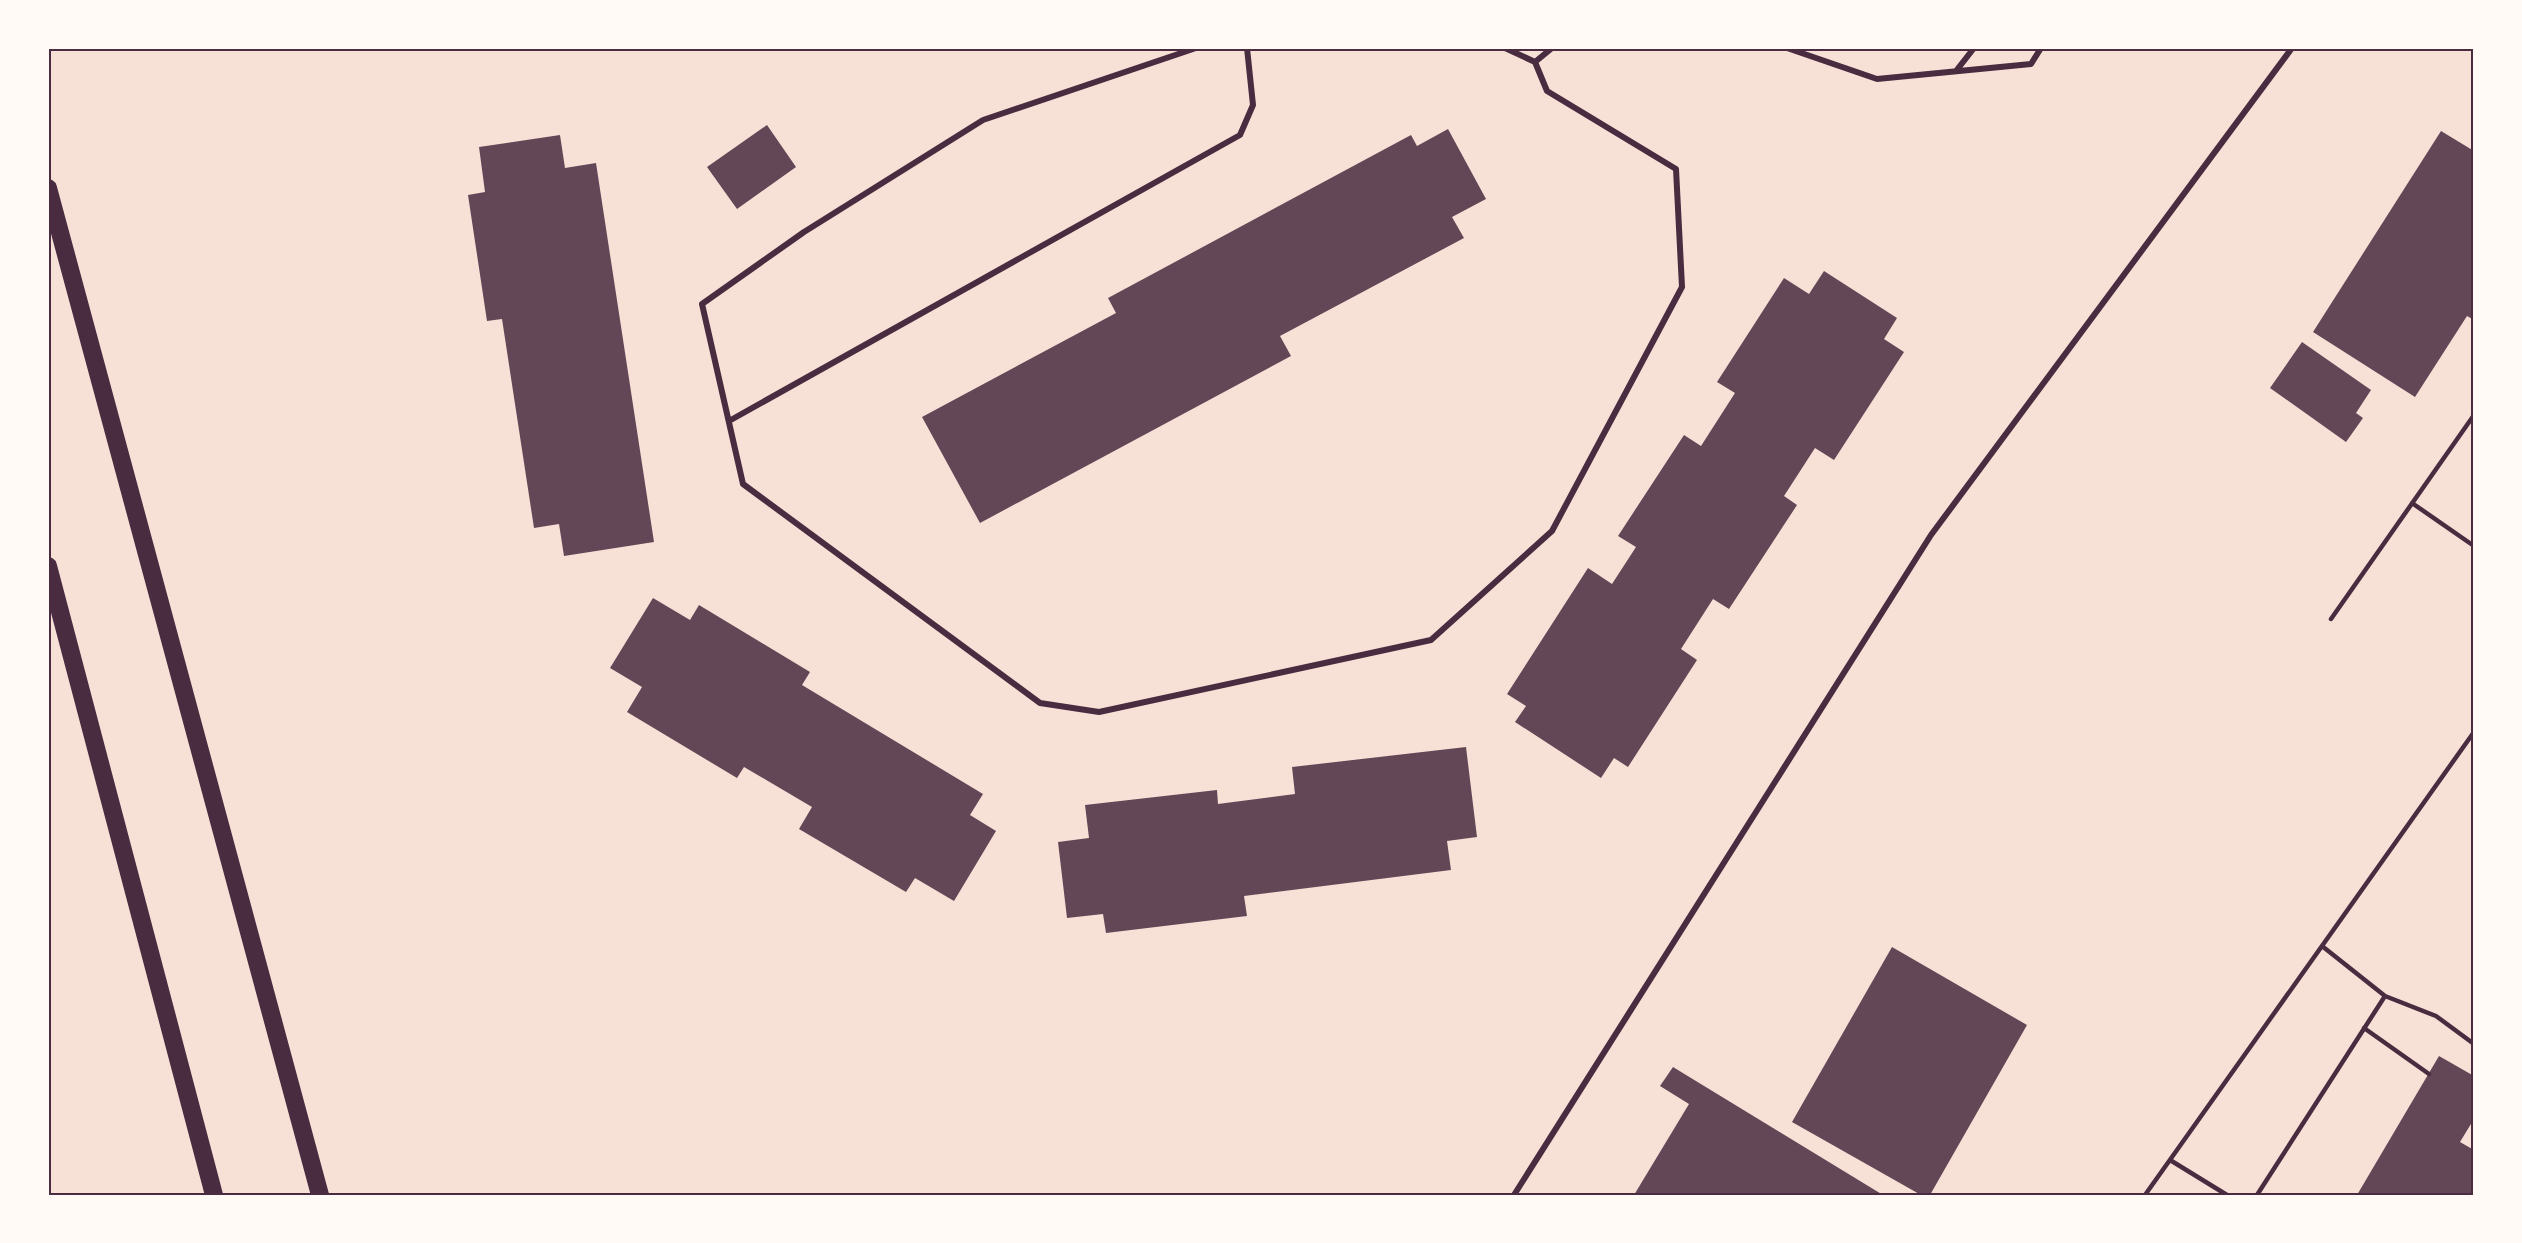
<svg xmlns="http://www.w3.org/2000/svg" width="2522" height="1243" font-family="Jost,sans-serif">
  <style>
    .building { fill: #644757 }
    .lines { fill: none; stroke-linecap: round; stroke-linejoin: round }
    .service { stroke: #4a2c40; stroke-width: 4.5 }
    .minor { stroke: #4a2c40; stroke-width: 6 }
    .motorway { stroke: #4a2c40; stroke-width: 18 }
    .neatline { fill: none; stroke: #4a2c40; stroke-width: 2 }
  </style>
  <rect width="100%" height="100%" fill="#f7e1d7"/>
  <!-- building -->
  <path class="building" d="M767,125l29,42 -59,42 -30,-42z
    M1448,129l38,70 -34,18 12,21 -184,98 11,20 -311,167 -58,-106 194,-104 -8,-15 303,-163 6,11z
    M2441,131l33,20v169l-7,-4 -52,81 -102,-65z
    M560,135l5,33 31,-5 58,379 -90,14 -5,-32 -25,4 -32,-209 -15,2 -19,-126 17,-3 -6,-45z
    M1824,271l73,47 -13,21 20,13 -70,108 -19,-12 -31,48 13,9 -68,104 -16,-10 -32,50 16,11 -69,107 -14,-9 -13,20 -86,-56 11,-16 -19,-12 81,-126 24,16 24,-37 -18,-11 66,-101 17,11 34,-53 -18,-11 67,-104 25,16z
    M2302,342l69,48 -15,23 7,5 -17,24 -76,-54z
    M653,598l37,22 9,-15 111,67 -8,13 181,109 -13,21 26,16 -42,70 -39,-23 -9,14 -107,-63 13,-22 -68,-40 -7,11 -110,-66 15,-25 -32,-19z
    M1466,747l11,90 -30,4 4,29 -207,26 3,20 -141,17 -3,-19 -36,4 -9,-76 31,-4 -4,-33 132,-15 1,14 77,-10 -3,-27z
    M1892,947l135,78 -97,170h-9l-129,-73z
    M2439,1056l35,20v43l-14,23 14,8v45h-117z
    M1673,1067l210,128h-249l55,-91 -29,-18z"/>
  <g class="lines">
    <!-- service -->
    <path class="service" d="M2412,503l62,43
      M2331,619l143,-204
      M2322,946l63,50 51,20 38,28
      M2364,1028l65,46
      M2170,1160l57,35
      M2145,1195l329,-463
      M2257,1195l128,-199"/>
    <!-- minor -->
    <path class="minor" d="M1196,48l-213,72 -179,112 -102,72 41,180 297,219 59,9 332,-72 121,-109 130,-244 -6,-118 -129,-78 -12,-29 -30,-14
      M1787,48l90,31 154,-15 10,-16
      M1535,62l17,-14
      M1956,71l18,-23
      M729,421l511,-286 13,-30 -6,-57
      M1514,1195l417,-660 361,-487"/>
    <!-- motorway -->
    <path class="motorway" d="M48,188l272,1007
      M48,566l166,629"/>
  </g>
  <!-- border -->
  <rect width="2522" height="1243" fill="none" stroke="#fffaf5" stroke-width="99"/>
  <rect x="50" y="50" width="2422" height="1144" class="neatline"/>
</svg>
